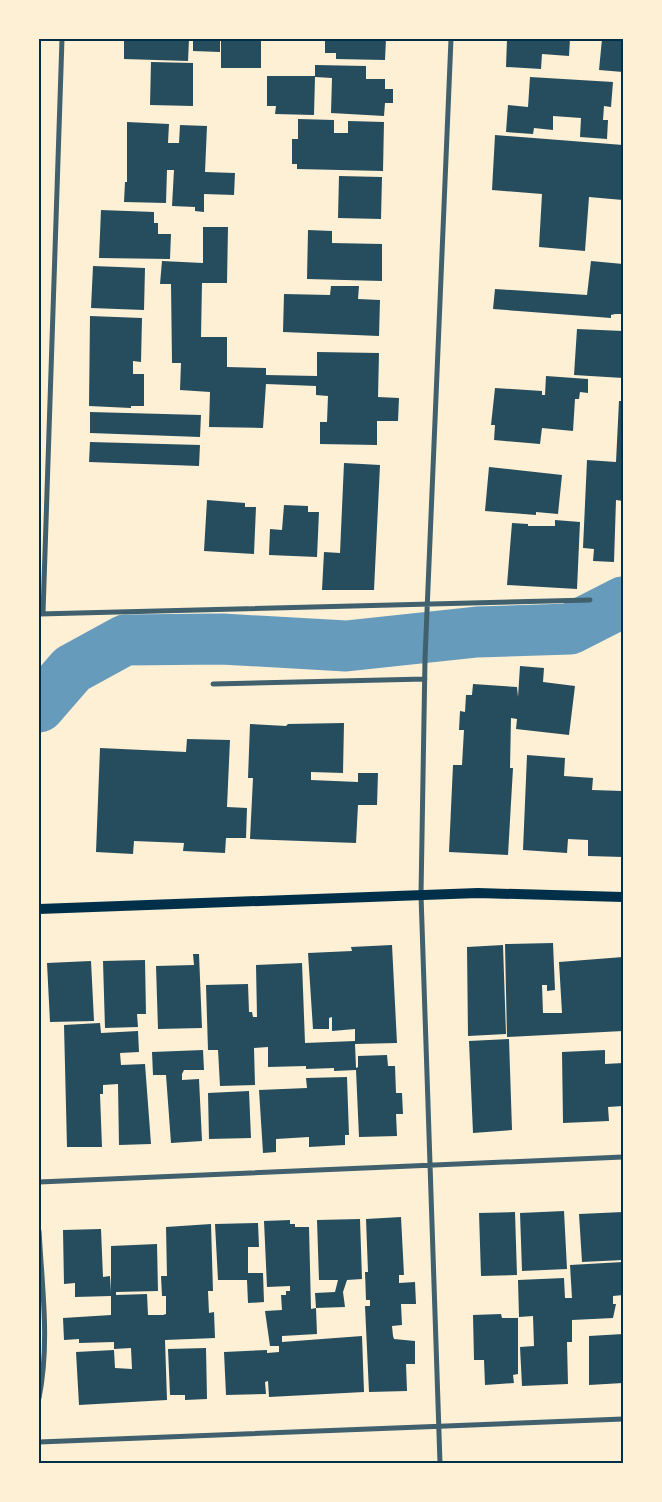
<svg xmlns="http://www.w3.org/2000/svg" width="662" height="1502" font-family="'Noto Serif',serif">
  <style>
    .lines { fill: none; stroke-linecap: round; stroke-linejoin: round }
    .river { stroke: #669bbc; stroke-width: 51 }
    .building { fill: #264d5e }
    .minor { stroke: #3f606c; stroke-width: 5 }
    .secondary { stroke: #003049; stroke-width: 10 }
    .neatline { fill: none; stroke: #003049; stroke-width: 2 }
  </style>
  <rect width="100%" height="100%" fill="#fdf0d5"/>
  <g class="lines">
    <!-- river -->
    <path class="river" d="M39,707l33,-38 53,-29 97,-1 124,7 131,-14 93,-3 53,-27"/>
  </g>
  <!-- building -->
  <path class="building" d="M124,39h65l-1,22 -64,-2z
    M193,39h27v13l-27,-1z
    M221,39h40v29h-40z
    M325,39h61l-1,21 -49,-1v-6h-11z
    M507,39h63l-1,17 -27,-2 -1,15 -35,-2z
    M602,39h21v33l-24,-2z
    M151,62l42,1v43l-43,-1z
    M315,65l51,1v13h19v10h8v14h-8l-1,13 -53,-3 1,-35 -17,-1 -1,38 -39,-1 1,-8h-9v-30h48z
    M530,77l83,5 -2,25 -7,-1 -1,14h5l-1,19 -27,-2 1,-19 -28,-2v14l-19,-2 -1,6 -27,-2 2,-27 20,2z
    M298,119l36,1v13h14v-12l36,1 -1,49 -86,-2v-5h-5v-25h6z
    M127,122l42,2 -1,19h11l1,-18 27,1 -2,46 30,1 -1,22 -30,-1v18l-9,-1v-4l-23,-1 2,-36h-7l-1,33 -42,-1 1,-20h2z
    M495,135l128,10v55l-34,-3 -4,54 -46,-4 3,-53 -50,-4z
    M339,176l43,1 -1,42 -43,-1z
    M101,210l53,2v11h4v11h13l-1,25 -71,-1z
    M203,227h25l-1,56h-25l-1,54h26v30l39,1v7l51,1v-24l62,1 -1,44 21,1 -1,23h-21v24l-57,-1v-22h7l1,-26 -12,-1v-9l-50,-2 -3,44 -54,-1 1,-35 -30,-2 1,-27h-9l-1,-79h-11l2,-23 41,2z
    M308,230l24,1v12l50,1v37l-75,-2z
    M591,261l32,3v50h-8l-4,1v3l-118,-9 2,-20 92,6z
    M93,266l52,2 -1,42 -53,-2z
    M331,286h28l-1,13 22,1 -1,36 -96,-4 1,-38 46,1z
    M90,316l52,2 -1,44 -8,-1v13h11v32h-13v2l-42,-2z
    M577,329l46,2v47l-49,-3z
    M546,376l42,3v14l-8,-1 -1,7h-4l-2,32 -31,-3 -2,16 -46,-4 1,-15h-4l4,-37 47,3v4h3z
    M619,401h4v100l-7,-1 -2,62 -21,-1 1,-12 -11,-1 4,-88 29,2z
    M90,412l111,3 -1,22 -110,-4z
    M90,442l110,3 -1,21 -110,-4z
    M344,463l36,2 -6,125h-52l2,-38 16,1z
    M489,467l73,8 -4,39 -22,-2v3l-51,-4z
    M207,500l38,3v4h11l-2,47 -50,-3z
    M284,505l24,1v6h11l-2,45 -48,-2 1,-26 12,1z
    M555,520l25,2 -3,67 -70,-4 5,-62 16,1v2h27z
    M520,666l24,2 -1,14 32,4 -6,49 -53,-6 1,-10 -6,-1 -1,50h3l-5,87 -59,-3 4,-87h9l2,-35h-5l1,-19 5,1 1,-17h6l1,-11 44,3 1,10z
    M344,723l-1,50 -32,-1v8l47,2v-9h20l-1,32h-19l-2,38 -106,-4 3,-61h-5l2,-54 36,2 2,-2z
    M187,739l43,1 -3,67 20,1 -1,30h-20l-1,15 -42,-2 1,-8 -50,-2 -1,13 -37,-2 4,-104 86,4z
    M527,755l38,3 -1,18 29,2 -1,12 31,1v66l-35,-1v-16l-20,-1 -1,14 -44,-3z
    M553,943l2,47 -8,1v-6h-5l1,28h19l-3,-51 64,-5v74l-116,6 -2,-93z
    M392,945l5,98 -42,1 1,24 2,-1v-11l29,-1 1,11h7l1,27h6l1,21h-7l1,22 -38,1 -3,-67 -22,1v-3l-28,1v-3l-38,1v-20l-14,1 1,37 -35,1 -2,-36h-10l-2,-65 42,-1 1,28h3l1,5h4l-1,-52 46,-2 3,80 50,-2v-12l-23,2v-14l-3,1v11h-16l-5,-76 44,-2 -1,-4z
    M503,945l3,89 -38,2 -1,-89z
    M193,954h6l3,74 -44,1 -2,-63 38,-1z
    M145,960l1,54h-9l1,13 -33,1 -2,-67z
    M91,961l3,60 -44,1 -3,-59z
    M100,1023l1,10 37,-2 1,21 -19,1 1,12 24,-1 6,80 -32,1 -1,-61 -15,1v9h-3l2,53h-35l-3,-122z
    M509,1039l3,91 -39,3 -4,-92z
    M203,1050l1,20h-20l-2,4v6l17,-1 3,62 -31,2 -5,-68h-13l-1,-23z
    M605,1050v14l18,-1v43l-15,1 1,14 -46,2 -1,-71z
    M347,1077l2,58h-4v10l-36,2v-10l-33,2v13l-13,1 -4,-63 48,-2 -1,-10z
    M249,1091l2,47 -42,1 -1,-46z
    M564,1211l3,58 -45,2 -2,-58z
    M515,1212l2,63 -36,1 -2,-63z
    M623,1212v48l-41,2 -3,-48z
    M401,1217l3,58h-5v8l16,-1 1,22h-15l1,21 -10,1 1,10 1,3 21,2v23h-9l1,27 -38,1 -4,-86h5v-6h-4l-1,-28h3l-2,-53z
    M360,1219l2,60 -15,1 -4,12 2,15 -29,1 -1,-15 20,-1 3,-12h-19l-2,-60z
    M290,1220v4h5v3h14l2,82 5,-1 1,26 -35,2v6l80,-6 2,56 -95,5 -1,-16 -3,1 1,12 -40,1 -2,-43 43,-2v3l12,-1v-6h-9l-5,-35 17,-1 -1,-15h5v-4h4v-5l-23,1 -3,-66z
    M258,1223l1,24h-11v26h15l1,29 -16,1 -1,-23h-29l-3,-56z
    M211,1224l2,67h-5l1,22 5,-1 1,26 -50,2 2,60 -88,5 -3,-53 38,-2 1,18 17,1 -1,-21 -17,1v-7l-35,1v-4l-15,1 -1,-22 48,-3v-19l-36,1v-14l-11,1 -1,-54 38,-1 2,48 7,-1 1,16v-46l46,-2 1,47 -42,1v3l31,-1 1,21h15l3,-1v-18h-4l-1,-20h6l-1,-49z
    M623,1262v33l-10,1v8h3l-3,14 -41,2v22h-5l1,42 -46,2 -2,-39 14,-1 -1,-30 -14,1 -1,-37 46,-2 1,20h7l-2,-33z
    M501,1314l1,4h16v56l-5,1 1,8 -29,2 -1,-25h-10l-1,-45z
    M623,1334v49l-34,2v-49z
    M206,1348l1,51 -22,1v-5h-15l-2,-46z"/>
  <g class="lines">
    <!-- minor -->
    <path class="minor" d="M43,613l19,-574
      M39,614l551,-14
      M213,684l212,-5
      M39,1182l584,-25
      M39,1231c3,56 11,112 0,167
      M39,1442l584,-23
      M440,1463l-19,-568 4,-236 26,-620"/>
    <!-- secondary -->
    <path class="secondary" d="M39,909l439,-16 145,4"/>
  </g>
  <!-- border -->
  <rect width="662" height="1502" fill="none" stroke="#fdf0d5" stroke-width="80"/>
  <rect x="40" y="40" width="582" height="1422" class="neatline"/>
</svg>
